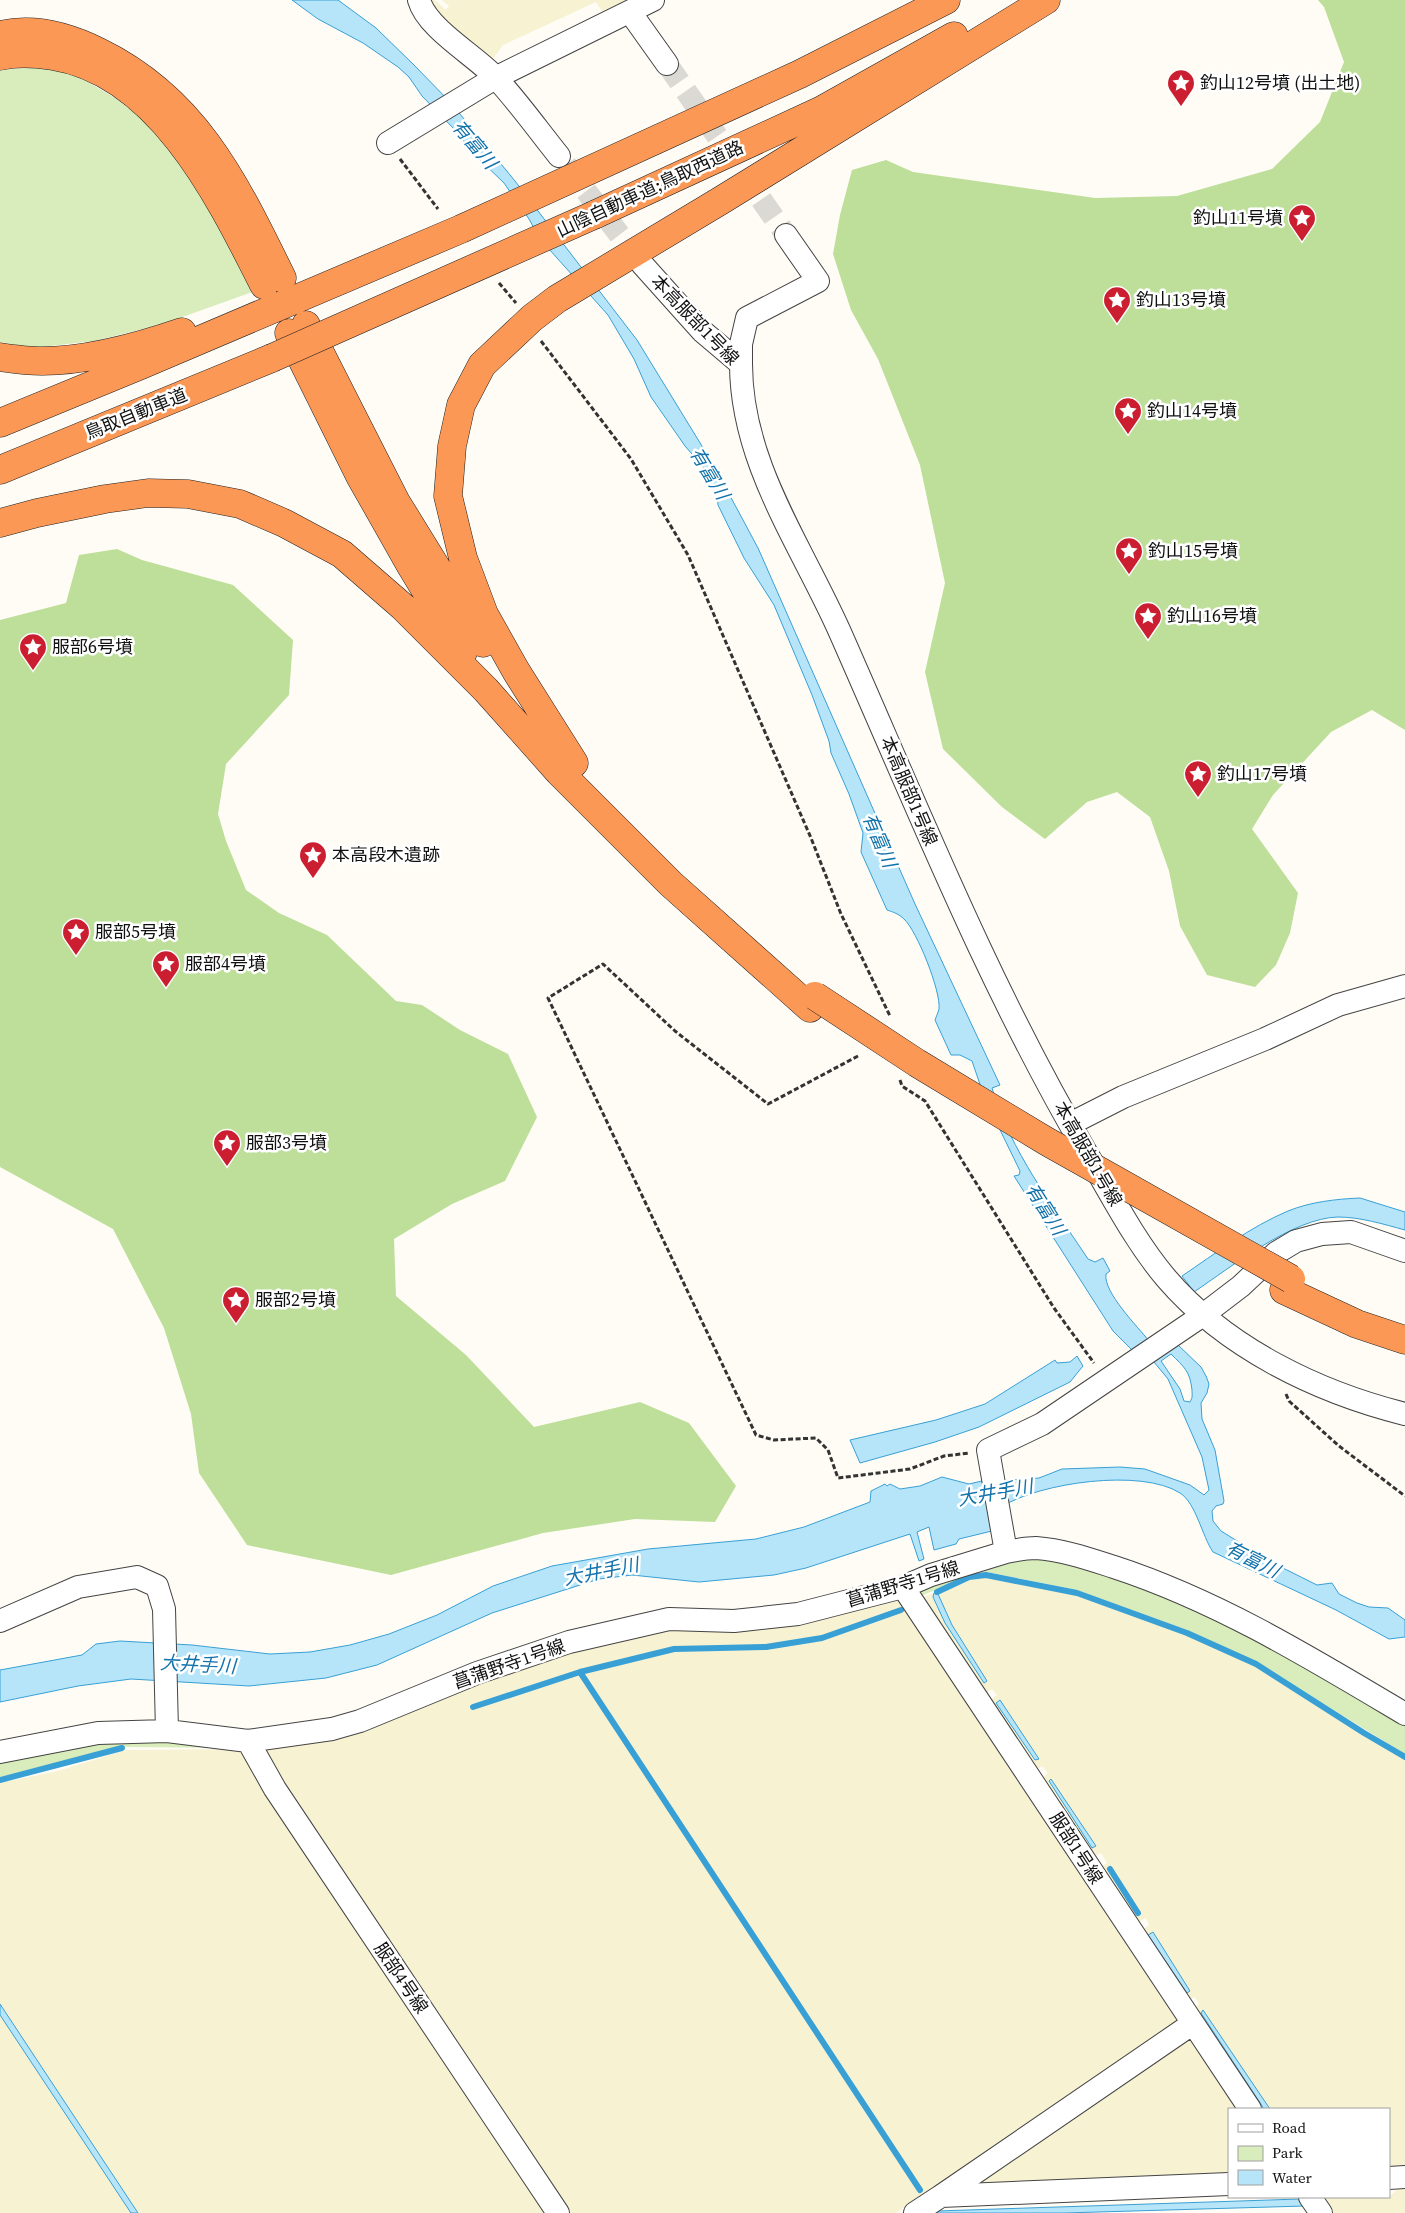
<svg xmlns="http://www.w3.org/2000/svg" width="1405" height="2213" font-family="'Source Serif 4','Noto Sans JP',serif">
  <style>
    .farmland { fill: #f7f2d2 }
    .green { fill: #d8edbb }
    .forest { fill: #bddf99 }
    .water { fill: #b6e5fa; stroke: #38a0d5; fill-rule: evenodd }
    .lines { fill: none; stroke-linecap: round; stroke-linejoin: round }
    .stream { stroke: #38a0d5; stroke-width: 6 }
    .minor-tunnel { stroke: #dbd9d3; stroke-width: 22; stroke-dasharray: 22 11; stroke-linecap: butt }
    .minor-casing { stroke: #444; stroke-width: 24 }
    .highway-casing { stroke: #222; stroke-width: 29 }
    .path { stroke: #333; stroke-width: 3; stroke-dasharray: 5 2.5; stroke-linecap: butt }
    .minor { stroke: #fff; stroke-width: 22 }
    .highway { stroke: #fc9856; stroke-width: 28 }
    .highway-bridge-casing { stroke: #222; stroke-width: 29; stroke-linecap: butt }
    .highway-bridge { stroke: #fc9856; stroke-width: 28 }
    .labels { text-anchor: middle; stroke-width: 5; stroke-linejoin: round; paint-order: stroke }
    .poi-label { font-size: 18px; fill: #111; stroke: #fff; text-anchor: start }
    .street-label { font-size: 18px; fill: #111; stroke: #fff }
    .water-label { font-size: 19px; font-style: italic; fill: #1172ac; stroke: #fff }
  </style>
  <rect width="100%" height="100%" fill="#fffcf5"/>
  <!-- farmland -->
  <path class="farmland" d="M428,0h7l11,10 3,-4 -7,-6h189l-27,14 -8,-12 -93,43 -14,19 -28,-22z
    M986,1577l90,18 110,39 68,31 110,71 41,23v414h-16v-64h-130l-67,-98 7,-7 -4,-7 -9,4 -46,-69 9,-7 -3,-7 -12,6 -37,-55 10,-6 -6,-10 -9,5 -53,-78 9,-7 -6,-7 -9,6 -46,-69 10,-8 -5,-6 -10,7 -61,-98 48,-19z
    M902,1599l278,421 -284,193h-330l-303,-459 4,-8 217,-70 168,-47z
    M243,1749l309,464h-552v-430l58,-12 68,-21z
    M1193,2037l49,72h-13v69l-266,9z
    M1405,2182v31h-74l-11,-16h69z"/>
  <!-- green -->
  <path class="green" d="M41,67l37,9 37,22 39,29 24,29 77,135 -92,33 -69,17 -62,7 -32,-6v-272z
    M1011,1557l63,3 152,60 179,100v34l-149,-92 -69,-32 -111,-40 -89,-18 -19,4 -47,20 1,-8z
    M99,1738l59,5h57l29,5 -120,-1 -124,30v-19z"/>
  <!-- forest -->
  <path class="forest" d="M1318,0h87v730l-33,-20 -41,22 -58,63 -21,34 46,64 -8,40 -14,32 -21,22 -48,-12 -27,-49 -11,-55 -19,-54 -33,-25 -30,10 -42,37 -43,-32 -59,-58 -18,-77 20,-89 -25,-118 -42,-106 -27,-49 -18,-56 7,-39 12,-45 34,-10 27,12 182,26 82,-2 95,-27 48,-47 24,-60 -20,-55z
    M117,549l25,11 91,25 60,55 -4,55 -63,69 -8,50 8,27 20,49 33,23 48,22 69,66 26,4 38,25 48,24 29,63 -32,64 -53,23 -58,35 2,57 70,59 68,72 106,-25 49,21 47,63 -21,36 -80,-3 -92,14 -152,42 -144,-30 -48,-72 -8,-59 -27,-86 -51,-99 -113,-62v-547l66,-17 13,-48z"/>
  <!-- water -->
  <path class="water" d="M292,0h46l38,28 38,37 37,38 64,78 122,159 76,124 45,84 157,356 85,181 -8,3c18,62 61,118 96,171l7,3 8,-4 7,13 -4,3c-3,18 32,53 43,67l29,4 23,22 5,9 3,8 -2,9 -6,10 1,16 13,31 9,51 -1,3 -7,2 -4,5 1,10 8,10 52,32 44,22 15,-2 7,11 18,9 12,4 19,1 17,12v17l-16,2 -53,-29 -123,-58c-11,-16 -17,-49 -33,-59 -39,-25 -140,-10 -177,13l-7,24 -37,9 -3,5 -22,6 -5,-23 -12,5 7,27 -5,2 -9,-27 -104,34 -32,7 -75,7 -67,-7 -33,4 -107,34 -115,52 -51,13 -77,8 -118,-7 -53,7 -78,16v-32l82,-15 14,-11 24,-3 72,4 78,9 40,-2 40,-7 39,-11 48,-19 56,-29 59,-20 96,-17 108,-10 48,-12 66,-25 1,-11 14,-7 2,2 3,-2 10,5 20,-3 22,-9 27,7 17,-4 12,1 41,-3 23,-9 58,-2 25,2 45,16 14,10 5,-5 -7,-33 -34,-78 -14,-17 -22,-12 -19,-19 -99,-155 5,-1 1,-4 -35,-72 -13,-38 -12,-6h-9l-16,-35c1,-3 3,-7 4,-11 2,-18 -22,-78 -35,-90 -5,-5 -11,-7 -17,-9l-26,-58 2,-19 -14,-39 -18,-41 -2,-12 -17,-46 -38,-90 -30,-47 -26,-53 -1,-15 -6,-14 -26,-30 -34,-49 -17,-38 -26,-44 -68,-76 -11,-20 -25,-36 -29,-28 -20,-25 -33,-34 -13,-19 -11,-10 -35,-24 -45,-24zM1171,1354c13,13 19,17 21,36 0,5 1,7 -2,12l-6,-1 -4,-12 -19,-28z
    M1360,1198l45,14v18c-22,-6 -45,-13 -67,-13 -45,1 -107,50 -144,75l-12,-16c34,-23 68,-49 106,-65 22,-9 48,-12 72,-13z
    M1077,1356l6,10 -13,16 -91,45 -44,15 -75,21 -10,-23 86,-20 49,-16 70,-44 2,3 13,-1z
    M934,1593l4,1 14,31 35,56 -3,2 -39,-60 -12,-26z
    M1000,1700l39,59 -4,1 -39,-57z
    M1051,1779l45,67 -4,2 -43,-67z
    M1153,1932l37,59 -3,2 -39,-58z
    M0,2004l138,209h-7l-131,-198z
    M1203,2010l67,99h-6l-63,-96z
    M1300,2199l5,7 -241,7h-130l3,-2z"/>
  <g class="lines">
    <!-- stream -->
    <path class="stream" d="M937,1592l32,-15 17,-2 91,18 110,40 69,31 108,69 41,24
      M580,1672l340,518
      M473,1707l107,-35 94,-23 92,-2 56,-9 79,-28
      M0,1780l122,-32
      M1110,1869l28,44"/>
    <!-- minor-tunnel -->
    <path class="minor-tunnel" d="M667,64l119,171
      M566,165l76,99"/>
    <!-- minor casing -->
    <g class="minor-casing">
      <path id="minor" d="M419,0c8,29 57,56 77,78 23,25 42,52 63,78
        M630,12l37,52
        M388,143l107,-65 158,-78
        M642,264l60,67 39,33c0,98 59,179 98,266 78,176 149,355 247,522 25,42 48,88 80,126 60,70 151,114 239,136
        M741,364v-20l6,-26 71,-37 -32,-46
        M1070,1124l53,-27 142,-58 73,-34 67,-19
        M1006,1552c10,-2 21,-4 30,-4 27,2 53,11 78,19 104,34 197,91 291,147
        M903,1587l347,522
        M0,1621l78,-34 59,-10 20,9 7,23 3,122
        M248,1741l27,48 283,424
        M0,1752l98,-19 69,-2 81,10 84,-12 28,-8 117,-48 92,-31 100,-23 65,2 64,-7 105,-27 28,-12 75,-23 -18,-102 54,-26 161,-109 38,-29 35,-33 20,-12 26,-7 29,-2 54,19
        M1389,2178l16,-1
        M941,2196l251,-172
        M1310,2197l11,16
        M915,2213l26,-17 288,-12"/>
    </g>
    <!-- highway casing -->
    <g class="highway-casing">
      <path id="highway" d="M0,35c33,-8 69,2 99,17 98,48 137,133 183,226
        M0,56c17,-4 35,-3 53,0 107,17 167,142 211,229
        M594,215l228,-105 132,-74
        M306,325l90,177 87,141
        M289,333l71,143 51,90 52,86
        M0,357c14,2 29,4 42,4 44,0 99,-15 140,-29
        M0,423l141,-58 320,-136 339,-155 146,-74
        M0,470l272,-112
        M0,523l37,-10 68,-14 43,-6 40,1 52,10 44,19 58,31 61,53 83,83 73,82 112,112 139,124
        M574,763l-58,-92 -32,-57 -21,-56 -15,-62 4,-50 9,-41 21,-40 50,-47 25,-19 163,-98 326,-201
        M1284,1290l73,34 48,16"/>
    </g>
    <!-- path -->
    <path class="path" d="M400,159l38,50
      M499,283l17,20
      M541,341l90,118 57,96 123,283 30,76 49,102
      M858,1056l-90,48 -93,-73 -72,-67 -55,34 208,437 18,5 42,-2 12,12 10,28 72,-9 34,-13 25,-3
      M900,1080l2,6 23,15 129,207 40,55
      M1286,1394l3,7 50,45 66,50"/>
    <!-- minor -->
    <use href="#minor" class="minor"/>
    <!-- highway -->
    <use href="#highway" class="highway"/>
    <!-- highway-bridge casing -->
    <g class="highway-bridge-casing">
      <path id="highway-bridge" d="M272,358l322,-143
        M815,996l102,67 129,78 245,138"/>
    </g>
    <!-- highway-bridge -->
    <use href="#highway-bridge" class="highway-bridge"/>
  </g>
  <!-- icons -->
  <defs>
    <g id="sight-pin" transform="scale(1.4375)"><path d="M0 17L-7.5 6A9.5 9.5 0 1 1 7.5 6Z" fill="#cb1f31" stroke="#fff"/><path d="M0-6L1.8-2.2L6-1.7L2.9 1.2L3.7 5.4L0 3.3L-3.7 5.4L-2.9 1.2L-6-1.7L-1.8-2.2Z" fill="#fff"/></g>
  </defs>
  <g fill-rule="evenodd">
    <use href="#sight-pin" x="1181" y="83"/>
    <use href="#sight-pin" x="1302" y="218"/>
    <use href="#sight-pin" x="1117" y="300"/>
    <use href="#sight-pin" x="1128" y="411"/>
    <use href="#sight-pin" x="1129" y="551"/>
    <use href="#sight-pin" x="1148" y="616"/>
    <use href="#sight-pin" x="33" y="647"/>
    <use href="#sight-pin" x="1198" y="774"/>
    <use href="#sight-pin" x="313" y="855"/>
    <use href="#sight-pin" x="76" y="932"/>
    <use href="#sight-pin" x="166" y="964"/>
    <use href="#sight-pin" x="227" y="1143"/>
    <use href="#sight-pin" x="236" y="1300"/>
  </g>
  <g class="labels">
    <!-- poi labels -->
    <g class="poi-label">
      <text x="1200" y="89">釣山12号墳 (出土地)</text>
      <text x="1283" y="224" text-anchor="end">釣山11号墳</text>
      <text x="1136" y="306">釣山13号墳</text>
      <text x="1147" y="417">釣山14号墳</text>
      <text x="1148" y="557">釣山15号墳</text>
      <text x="1167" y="622">釣山16号墳</text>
      <text x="52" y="653">服部6号墳</text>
      <text x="1217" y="780">釣山17号墳</text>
      <text x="332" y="861">本高段木遺跡</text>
      <text x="95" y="938">服部5号墳</text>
      <text x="185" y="970">服部4号墳</text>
      <text x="246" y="1149">服部3号墳</text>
      <text x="255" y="1306">服部2号墳</text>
    </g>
    <!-- street labels -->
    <g class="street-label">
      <text transform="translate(650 189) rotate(-25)" y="6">山陰自動車道;鳥取西道路</text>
      <text transform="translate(695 320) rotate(46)" y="6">本高服部1号線</text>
      <text transform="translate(136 414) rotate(-22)" y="6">鳥取自動車道</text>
      <text transform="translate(909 791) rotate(67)" y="6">本高服部1号線</text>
      <text transform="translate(1088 1154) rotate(60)" y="6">本高服部1号線</text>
      <text transform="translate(903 1584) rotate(-17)" y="6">菖蒲野寺1号線</text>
      <text transform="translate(509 1664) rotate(-19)" y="6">菖蒲野寺1号線</text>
      <text transform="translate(1076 1848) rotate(57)" y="6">服部1号線</text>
      <text transform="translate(401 1978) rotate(56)" y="6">服部4号線</text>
    </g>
    <!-- water labels -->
    <g class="water-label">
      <text transform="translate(475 144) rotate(50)" y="7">有富川</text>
      <text transform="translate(710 473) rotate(59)" y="7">有富川</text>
      <text transform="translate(880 840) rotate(67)" y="7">有富川</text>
      <text transform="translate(1046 1209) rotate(58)" y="7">有富川</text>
      <text transform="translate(995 1492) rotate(-10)" y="7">大井手川</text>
      <text transform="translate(1253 1559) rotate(27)" y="7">有富川</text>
      <text transform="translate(601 1571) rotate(-11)" y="7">大井手川</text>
      <text transform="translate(198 1664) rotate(3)" y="7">大井手川</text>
    </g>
  </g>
  <!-- legend -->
  <rect x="1228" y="2108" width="162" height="90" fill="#ffffff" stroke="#a0a0a0"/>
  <rect x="1238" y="2124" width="25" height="8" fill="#ffffff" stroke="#a0a0a0"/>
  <text x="1272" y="2133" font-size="15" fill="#111111">Road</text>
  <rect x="1238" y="2146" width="25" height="15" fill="#d8edbb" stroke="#a0a0a0"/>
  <text x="1272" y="2158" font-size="15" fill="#111111">Park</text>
  <rect x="1238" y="2170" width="25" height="15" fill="#b6e5fa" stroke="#a0a0a0"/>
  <text x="1272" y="2183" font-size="15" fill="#111111">Water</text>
</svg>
